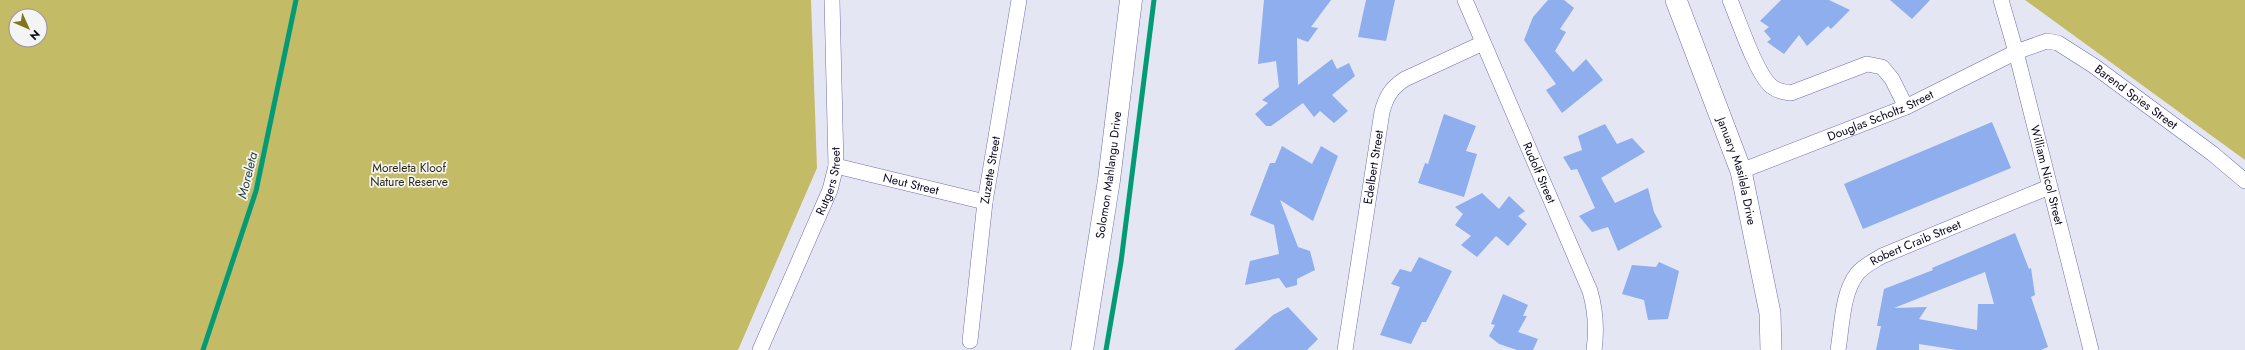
<svg xmlns="http://www.w3.org/2000/svg" width="2245" height="350" font-family="Jost,sans-serif">
  <style>
    .green { fill: #c3bb66; fill-rule: evenodd }
    .lines { fill: none; stroke-linecap: round; stroke-linejoin: round }
    .stream { stroke: #039b76; stroke-width: 5 }
    .building { fill: #8eaeed; fill-rule: evenodd }
    .street-casing { stroke: #7070b0; stroke-width: 16 }
    .secondary-casing { stroke: #7070b0; stroke-width: 22 }
    .primary-casing { stroke: #7070b0; stroke-width: 23 }
    .street { stroke: #fff; stroke-width: 15 }
    .secondary { stroke: #fff; stroke-width: 21 }
    .primary { stroke: #fff; stroke-width: 22 }
    .labels { text-anchor: middle; stroke-width: 3.5; stroke-linejoin: round; paint-order: stroke }
    .street-label { font-size: 12px; fill: #09071f; stroke: #f4f4f4 }
    .park-label { font-size: 12px; fill: #2d2a12; stroke: #f4f4f4 }
    .water-label { font-size: 13px; font-style: italic; fill: #294437; stroke: #f4f4f4 }
  </style>
  <rect width="100%" height="100%" fill="#e5e6f4"/>
  <!-- green -->
  <path class="green" d="M0,0h811l6,168 -79,182h-738zM16,16h24v24h-24z
    M2025,0h220v160z"/>
  <g class="lines">
    <!-- stream -->
    <path class="stream" d="M203,350l53,-159 40,-191
      M1106,350l15,-88 33,-262"/>
  </g>
  <!-- building -->
  <path class="building" d="M1264,0h67l-20,27 7,1 -10,14 -11,-4 1,47 34,-26 5,10 12,-6 6,13 -23,19 16,16 -14,12 -14,-12 -6,6 -11,-14 -32,23h-5l-11,-12 13,-11 -6,-3 17,-13 -3,-26 -18,3z
    M1366,0h29l-9,41 -28,-4z
    M1548,0h16l10,8 -14,21 6,3 -11,19 18,21 13,-13 17,21 -41,33 -16,-23 10,-6 -32,-44 9,-23z
    M1781,0h48l21,10 -19,19 -3,-3 -21,20 -8,-11 -15,19 -17,-12 4,-3 -7,-8 5,-4 -9,-6z
    M1890,0h40l-18,19z
    M1444,114l32,12 -10,25 11,3 -13,43 -46,-14 7,-20 3,1z
    M1992,122l19,46 -148,61 -19,-45z
    M1605,124l12,20 15,-6 13,14 -44,26 14,25 33,-15 6,24 8,15 -44,24 -10,-24 -16,5 -13,-16 16,-8 -18,-39 -6,1 -8,-13 19,-7 -4,-14z
    M1282,146l30,18 9,-18 17,10 -25,65 -33,-21 18,47 12,4 5,19 -18,9v6l-11,3 -7,-10 -34,7 5,-24 29,-7 -5,-29 -24,-10 20,-52h5z
    M1482,193l17,16 10,-13 16,15 -7,5 9,8 -19,22 -12,-10 -19,21 -16,-12 10,-9 -16,-11 8,-11 -8,-7z
    M2015,233l14,36 2,-1 4,27 -4,2 17,50 -7,3h-84l-38,-6v6h-43l5,-24h-4l7,-37 49,-19 -1,-2zM1985,272l9,32h-16l-1,26 -58,-11 8,-12 -33,1z
    M1419,257l33,14 -26,51h-4l-11,22 -31,-9 20,-48 -9,-3 9,-15 11,3z
    M1659,262l20,9 -11,48 -20,1 -4,-20 -22,-6 10,-29 24,2z
    M1503,294l25,11 -5,11h4l-9,16 20,7 -5,11h-16l-18,-6 -10,-8 6,-11 -4,-1z
    M1288,307l30,32 -11,11h-73l39,-35z"/>
  <g class="lines">
    <!-- street casing -->
    <g class="street-casing">
      <g id="street">
        <path id="s1" d="M1465,0l125,291c6,21 7,38 4,59"/>
        <path d="M1730,0c9,21 26,73 41,86 6,5 13,6 20,7l76,-29 15,3 10,12 14,28"/>
        <path id="s2" d="M2001,0l15,52 75,298"/>
        <path id="s3" d="M836,166l149,36"/>
        <path id="s4" d="M1741,171l165,-64 110,-55 31,-11 11,2 36,23 119,88 32,27"/>
        <path id="s5" d="M970,341l15,-139 34,-202"/>
        <path id="s6" d="M760,350l70,-160 6,-24 -4,-166"/>
        <path id="s7" d="M1345,350l37,-238c4,-15 9,-24 23,-33l78,-36"/>
        <path id="s8" d="M1838,350c4,-23 4,-57 19,-76 6,-8 17,-13 25,-18l167,-69"/>
      </g>
    </g>
    <!-- secondary casing -->
    <g class="secondary-casing">
      <g id="secondary">
        <path id="s9" d="M1676,0l65,171 29,142 1,37"/>
      </g>
    </g>
    <!-- primary casing -->
    <g class="primary-casing">
      <g id="primary">
        <path id="s10" d="M1082,350l27,-170 22,-180"/>
      </g>
    </g>
    <!-- street -->
    <use href="#street" class="street"/>
    <!-- secondary -->
    <use href="#secondary" class="secondary"/>
    <!-- primary -->
    <use href="#primary" class="primary"/>
  </g>
  <g class="labels">
    <!-- street labels -->
    <g class="street-label">
      <text dy="4" stroke="none"><textPath href="#s4" startOffset="439">Barend Spies Street</textPath></text>
      <text dy="4" stroke="none"><textPath href="#s4" startOffset="150">Douglas Scholtz Street</textPath></text>
      <text dy="4" stroke="none"><textPath href="#s7" startOffset="185">Edelbert Street</textPath></text>
      <text dy="4" stroke="none"><textPath href="#s5" startOffset="172">Zuzette Street</textPath></text>
      <text dy="4" stroke="none"><textPath href="#s9" startOffset="182">January Masilela Drive</textPath></text>
      <text dy="4" stroke="none"><textPath href="#s1" startOffset="188">Rudolf Street</textPath></text>
      <text dy="4" stroke="none"><textPath href="#s10" startOffset="177">Solomon Mahlangu Drive</textPath></text>
      <text dy="4" stroke="none"><textPath href="#s2" startOffset="181">William Nicol Street</textPath></text>
      <text dy="4" stroke="none"><textPath href="#s6" startOffset="183">Rutgers Street</textPath></text>
      <text dy="4" stroke="none"><textPath href="#s3" startOffset="77">Neut Street</textPath></text>
      <text dy="4" stroke="none"><textPath href="#s8" startOffset="146">Robert Craib Street</textPath></text>
    </g>
    <!-- park labels -->
    <g class="park-label">
      <text x="409" y="172">Moreleta Kloof<tspan x="409" dy="14">Nature Reserve</tspan></text>
    </g>
    <!-- water labels -->
    <g class="water-label">
      <text transform="translate(247 175) rotate(-76)" y="5">Moreleta</text>
    </g>
  </g>
  <!-- north arrow -->
  <g transform="translate(28 28) rotate(135)"><circle r="19" fill="#f4f4f4" stroke="#96959f"/>
  <path d="M0-3L7 15L0 10L-7 15Z" fill="#80771b"/>
  <text y="-6" font-size="11" font-weight="bold" text-anchor="middle" fill="#09071f">N</text>
  </g>
</svg>
